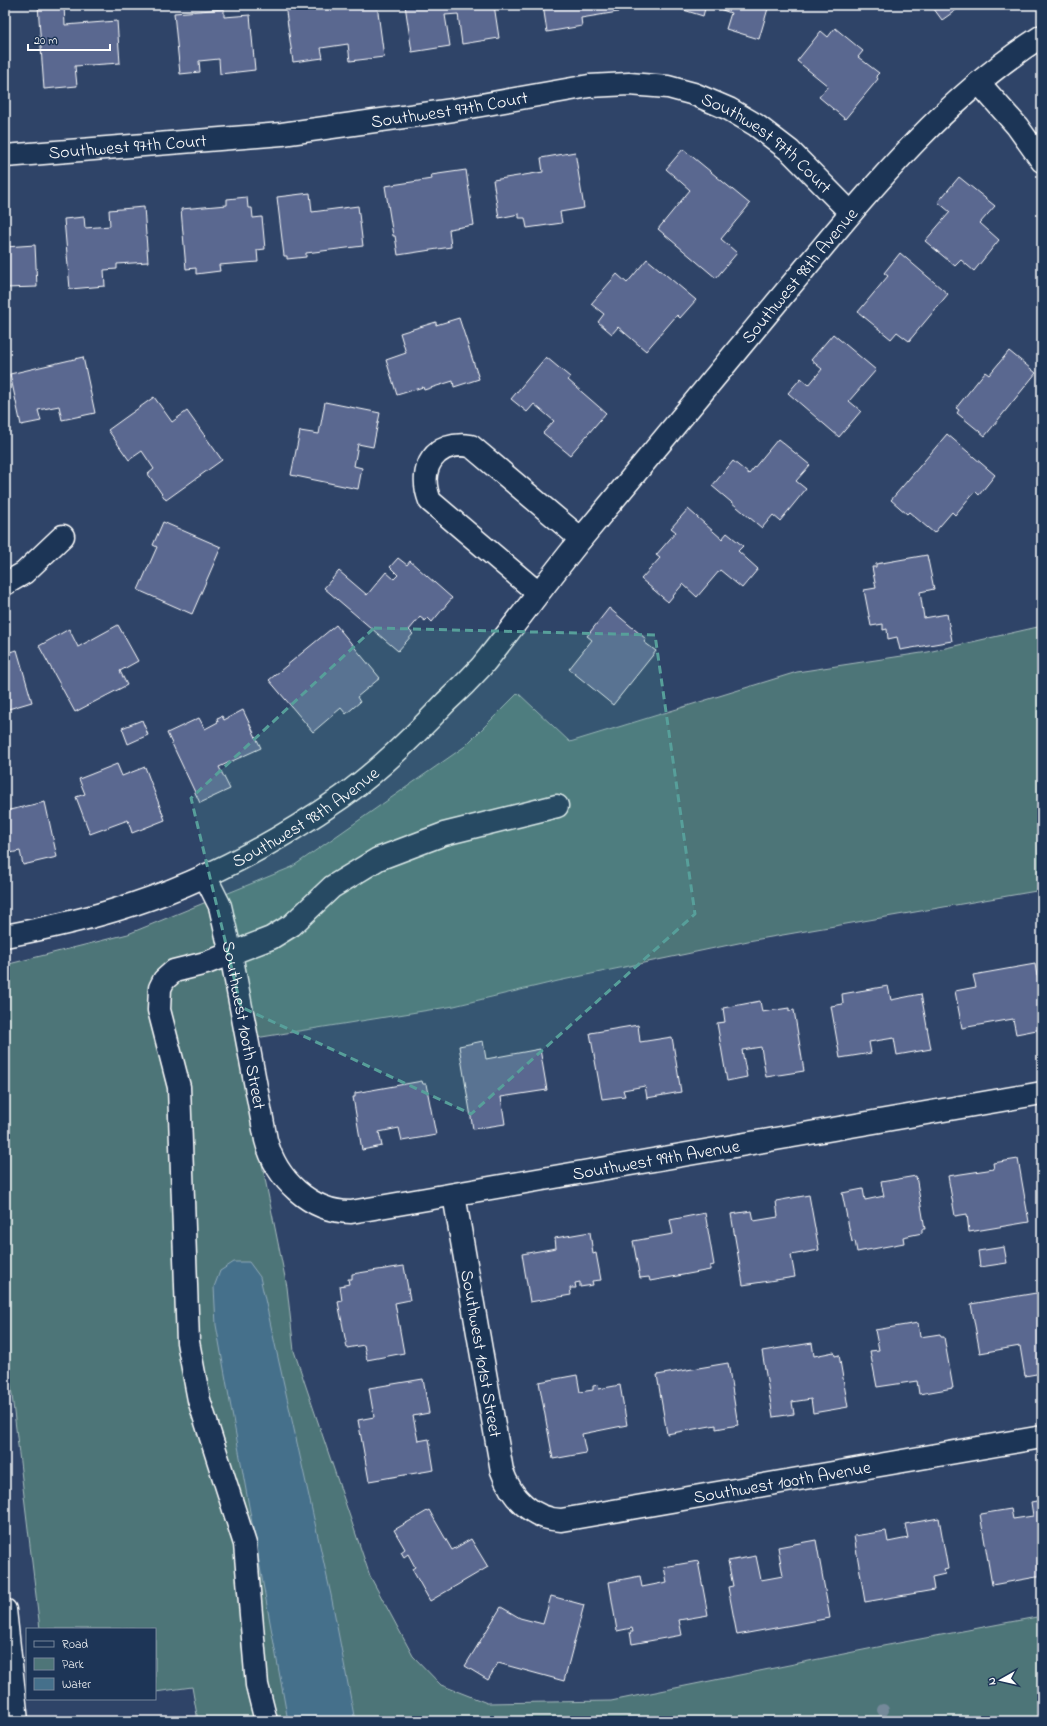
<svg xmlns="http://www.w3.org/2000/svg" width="1047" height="1726" font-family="'Indie Flower',sans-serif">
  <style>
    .green { fill: #4e7578; stroke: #a6babc }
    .water { fill: #45708b; stroke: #8fa9b9 }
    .building { fill: #5a6890; stroke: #fff }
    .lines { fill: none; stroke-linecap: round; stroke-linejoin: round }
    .minor-casing { stroke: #fff; stroke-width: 25 }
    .minor { stroke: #1d3557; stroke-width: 22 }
    .tree { fill: #75899a }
    .marked { fill: #579f9a; fill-opacity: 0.2; stroke: #579f9a; stroke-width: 3; stroke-dasharray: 8 5; stroke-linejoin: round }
    .labels { text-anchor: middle; stroke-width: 3; stroke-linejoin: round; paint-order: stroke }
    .street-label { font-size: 18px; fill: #fff; stroke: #1d3557 }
  </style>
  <rect width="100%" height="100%" fill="#2f4468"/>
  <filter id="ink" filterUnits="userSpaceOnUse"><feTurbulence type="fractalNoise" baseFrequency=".025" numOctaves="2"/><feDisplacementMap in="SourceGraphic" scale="8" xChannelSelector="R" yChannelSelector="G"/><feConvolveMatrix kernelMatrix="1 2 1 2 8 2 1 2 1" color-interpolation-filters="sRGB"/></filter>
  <g filter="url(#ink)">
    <!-- green -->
    <path class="green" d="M1042,626v264l-294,51 -190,40 -104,25 -217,35 50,246 7,64 76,225 43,80 28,29 46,18 124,-2 272,-55 159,-30v105h-844l-6,-34 -37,5v-63h-115l-35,-292v-372l123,-31 164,-67 172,-120 54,-54 52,49 227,-70 131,-20z"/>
    <!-- water -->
    <path class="water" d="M234,1262h15l11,15 71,318 24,126h-67l-72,-396 -2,-38 6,-16z"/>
    <!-- building -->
    <path class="building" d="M38,5h26l1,20 52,-4 3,42 -45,3 2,20 -33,3z
      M285,5h92l7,52 -34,4 -2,-17 -27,4 2,10 -30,4z
      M405,5h89l5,33 -37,6 -4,-30 -13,1 5,31 -38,6z
      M543,5h74l1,7 -37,6 1,8 -35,6z
      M675,5h31l-3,11 -29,-9z
      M707,5h62l-10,34 -33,-10 5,-16z
      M931,5h25l3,3 -17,12z
      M224,9v8l26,-2 5,55 -35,4 -1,-15 -20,2 1,11 -20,2 -6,-61z
      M835,28l28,23 -5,6 21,16 -3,3 2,3 -33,40 -26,-22 9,-11 -31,-25 24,-30 7,6z
      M683,149l67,55 -29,35 16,14 -21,25 -58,-49 32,-39 -24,-21z
      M575,152l9,56 -24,4 2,11 -35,5 -2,-10h-6v-4l-20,4 -6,-38 50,-8 -2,-14z
      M466,170l8,55 -25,4 2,18 -53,8 -3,-19h-2l-8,-50 47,-7 -1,-4z
      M959,177l36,29 -15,17 19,17 -25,31 -13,-11 -6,6 -30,-25 25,-29 -12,-10z
      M310,193l2,19 46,-6 5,40 -57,7v4l-19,2v-3h-3l-7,-59z
      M247,197l1,11h4l1,10 9,-1 3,32 -8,1 1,12 -39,3 1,6 -24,3v-6l-10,1 -5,-60 46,-4v-6z
      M144,207l4,55 -31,2v5l-13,1 1,16 -35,3 -6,-70 20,-2 1,11 25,-2 -1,-16z
      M35,245l2,42 -32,1v-41z
      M900,253l48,41 -39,47 -12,-9 -6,7 -33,-27 30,-36 -4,-3z
      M647,259l49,41 -16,18 -3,-3 -31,36 -28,-24 -6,7 -14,-12 6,-8 -13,-10 26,-30 10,9z
      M459,318l20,61 -25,8 -1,-6 -29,9 -1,-3 -26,8 -11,-35 20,-7 -6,-20 36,-11v3z
      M833,334l43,36 -27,31 12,10 -22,26 -51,-44 13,-15 8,7 13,-16 -11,-9z
      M1009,351l27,22 -51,63 -28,-23 2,-3 -3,-2 29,-36 4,3z
      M83,357l12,56 -33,7 -3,-14 -21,4 3,11 -20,4 -11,-51z
      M546,357l24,20 -2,3 38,33 -36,42 -27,-22 11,-12 -20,-17 -7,8 -16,-13z
      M154,397l18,25 15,-11 35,49 -56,40 -18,-26 6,-5 -12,-18 -13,9 -21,-30z
      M325,402l55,11 -7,34 -15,-3 -4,22 8,2 -4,21 -67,-14 9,-44 19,3z
      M947,434l48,41 -16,20 -4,-4 -20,24 -3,-3 -18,21 -25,-21 -2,2 -16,-14z
      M778,439l32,26 -14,16 10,8 -26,32 -7,-6 -11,13 -50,-42 21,-25 16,13z
      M688,509l34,30 5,-6 16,13 -5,5 20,18 -16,19 -22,-18 -23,27 -14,-13 -15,18 -27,-23 19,-21 -4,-3 20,-23 -5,-4z
      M163,522l58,25 -29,67 -54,-24 19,-43 -4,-2z
      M927,555l7,34 -14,3 4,26 23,-4 5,27 -52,9 -3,-13 -9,2 -1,-10 -4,1v-6l-12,2 -7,-36 12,-2 -4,-21h4v-3z
      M398,558l9,7 3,-4 42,37 -20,24 -4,-4 -3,3 -5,-4 -11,13 4,4 -15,17 -74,-63 15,-17 28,24 19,-23 8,7 4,-4 -8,-8z
      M609,608l37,31 -2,3 12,9 -43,54 -44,-36 23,-29 -5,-4z
      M118,625l20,36 -18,10 7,14 -52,27 -36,-66 30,-17 9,18z
      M336,625l44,53 -23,19 3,5 -14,12 -5,-6 -28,24 -44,-52z
      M17,650l15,52 -27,8v-57z
      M243,710l18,38 -42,19 11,22 -30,14 -33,-70 32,-15 6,11 13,-7 -1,-4 5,-2 2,4z
      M142,720l6,15 -20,9 -6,-16z
      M117,764l5,12 23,-9 20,53 -33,13 -4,-13 -38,14 -14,-37 9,-3 -6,-15z
      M45,802l12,55 -34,8 -3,-14 -15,3v-43z
      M1035,964l2,12h3l2,9v44l-26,5 -3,-15 -51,9 -7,-37 21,-4 -3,-12z
      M888,986l3,14 30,-6 10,55 -34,6 -3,-17 -25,4 2,11 -31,5 -9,-52 12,-2 -1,-10z
      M760,1001l2,11 27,-4v3l5,-1 10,61 -38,6 -5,-30 -19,3 5,27 -20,4 -10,-58 8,-1 -2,-14z
      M638,1025l2,17 32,-5 9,55 -34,6 -2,-12 -22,4 2,6 -23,3 -12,-66z
      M483,1041l3,18 54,-10 7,41 -46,7 4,27 -32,5 -14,-83z
      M422,1081l1,3h3l10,51 -34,6 -3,-13 -20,4 3,14 -20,4 -9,-53h2v-4z
      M1018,1159l11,63 -60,10 -2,-18 -12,2 -7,-40 46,-7 -1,-6z
      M916,1176l9,53h-3v4l-19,4 1,6 -47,9 -2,-11 -3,1 -10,-49 21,-4 2,11 19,-4 -3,-14z
      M809,1195l10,55 -28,5 4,22 -52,8 -12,-71 21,-3 2,10 24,-4 -2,-16z
      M705,1213l9,52 -4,1v4l-60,11 -1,-4 -9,1 -7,-37 40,-7 -3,-14z
      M590,1232l3,22 3,-1 5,27 -9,1 1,4 -13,2v-5l-5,1 1,5h-6l1,7 -41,7 -8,-48 34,-6 -1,-10z
      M1004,1247l3,16 -27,4 -2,-16z
      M404,1266l6,34 -15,3 9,50 -37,7 -3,-15 -17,3 -9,-46 4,-1 -2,-15 9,-2 -1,-5h4v-5z
      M1042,1292v81l-17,3 -5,-30 -40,7 -9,-49z
      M918,1323l2,14 20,-3 1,3h3l9,51 -34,6 -2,-13 -40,6 -7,-36 9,-1 -4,-20z
      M812,1343l2,13 20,-4 1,4 4,-1 9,52 -35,6 -2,-14 -19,3 2,12 -21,3 -11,-66z
      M728,1363l10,62 -22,4v-4l-49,9 -10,-59z
      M577,1375l3,17 13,-2v-4l5,-1 1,4 21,-4 7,40 -45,9 4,19 -33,6 -14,-77z
      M423,1379l6,34 -16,3 5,25 11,-2 5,31 -65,11 -11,-61 16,-3 -5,-29z
      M1042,1500v76l-50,9 -12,-71 31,-5 2,10 20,-3 -2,-14z
      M429,1510l23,40 19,-11 17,28 -58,34 -18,-32 3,-2 -7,-13 -4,3 -3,-5 4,-3 -11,-19z
      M939,1518l9,51 -4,1 1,4 -13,3 2,13 -69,12 -11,-66 32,-5 2,11 20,-4 -3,-14z
      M816,1540l14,78 -93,17 -9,-48 5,-1 -5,-25 28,-5 5,24 22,-4 -5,-29z
      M698,1561l10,54 -29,5 3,15 -50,9 -2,-12h3l-1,-4 -15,3 -8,-49 31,-6 2,11 25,-5 -3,-15z
      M551,1596l33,9 -20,76 -66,-18 -10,17 -23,-14 36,-59 19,11 23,6z"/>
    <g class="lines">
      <!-- minor casing -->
      <g class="minor-casing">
        <g id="minor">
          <path d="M979,83l38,43 25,35"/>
          <path id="s1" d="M5,156l277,-22 171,-24 136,-24 40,-2 39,3 26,7 35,15 27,16 34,26 61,62"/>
          <path d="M5,584l19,-11 39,-37"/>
          <path d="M538,593l-108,-92c-13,-33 5,-61 41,-55l110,93"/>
          <path id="s2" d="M205,876l15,30 11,48 35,186c10,39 44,72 85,72l691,-119"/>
          <path id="s3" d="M5,936c37,-7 74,-15 110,-26 81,-24 158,-65 227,-113 38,-27 72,-61 104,-95 12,-11 24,-23 35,-35 34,-42 66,-86 100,-128 72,-87 144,-174 216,-261 73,-88 147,-180 245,-242"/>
          <path id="s4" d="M454,1195l48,276c9,26 30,48 59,49l481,-83"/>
          <path d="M5,1610l12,111"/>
          <path d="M266,1721l-9,-36 -12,-141 -46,-144 -11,-58 -9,-255 -20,-77 1,-22 4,-8 10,-9 32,-8 65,-25 21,-13 40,-38 46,-28 66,-25 113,-28"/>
        </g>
      </g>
      <!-- minor -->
      <use href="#minor" class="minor"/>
    </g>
    <!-- trees -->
    <circle class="tree" cx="883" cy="1710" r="6"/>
  </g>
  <!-- marked area -->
  <path class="marked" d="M374,628l281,7 40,279 -224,200 -230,-107 -50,-209z"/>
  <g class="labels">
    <!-- street labels -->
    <g class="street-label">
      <text dy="6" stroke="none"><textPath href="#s1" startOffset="447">Southwest 97th Court</textPath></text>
      <text dy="6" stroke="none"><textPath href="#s1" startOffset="123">Southwest 97th Court</textPath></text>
      <text dy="6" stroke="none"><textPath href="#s1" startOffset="783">Southwest 97th Court</textPath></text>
      <text dy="6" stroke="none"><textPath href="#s3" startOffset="1063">Southwest 98th Avenue</textPath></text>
      <text dy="6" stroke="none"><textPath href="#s3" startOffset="326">Southwest 98th Avenue</textPath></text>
      <text dy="6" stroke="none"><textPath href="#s2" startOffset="155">Southwest 100th Street</textPath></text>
      <text dy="6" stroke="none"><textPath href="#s2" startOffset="701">Southwest 99th Avenue</textPath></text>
      <text dy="6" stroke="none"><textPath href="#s4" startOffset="161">Southwest 101st Street</textPath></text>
      <text dy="6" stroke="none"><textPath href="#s4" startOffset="586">Southwest 100th Avenue</textPath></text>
    </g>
  </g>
  <!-- margin -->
  <rect width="1047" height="1726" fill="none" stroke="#1d3557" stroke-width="20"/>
  <rect x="10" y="10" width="1027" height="1706" fill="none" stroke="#fff" stroke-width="1.5" filter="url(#ink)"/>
  <!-- legend -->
  <rect x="26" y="1628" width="130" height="72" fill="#1d3557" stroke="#77869a"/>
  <rect x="34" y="1641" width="20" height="6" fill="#1d3557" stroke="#77869a"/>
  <text x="62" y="1648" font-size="12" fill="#ffffff">Road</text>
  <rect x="34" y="1658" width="20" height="12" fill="#4e7578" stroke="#77869a"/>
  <text x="62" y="1668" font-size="12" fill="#ffffff">Park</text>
  <rect x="34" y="1678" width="20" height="12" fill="#45708b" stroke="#77869a"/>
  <text x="62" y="1688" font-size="12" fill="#ffffff">Water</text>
  <!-- north arrow -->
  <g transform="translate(1001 1680) rotate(262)" stroke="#1d3557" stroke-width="3" paint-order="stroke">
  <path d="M0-3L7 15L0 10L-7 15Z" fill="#ffffff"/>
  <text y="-6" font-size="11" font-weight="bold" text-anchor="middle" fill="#ffffff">N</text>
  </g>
  <!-- scale -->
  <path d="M28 44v6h82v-6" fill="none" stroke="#ffffff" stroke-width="2"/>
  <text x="34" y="44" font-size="12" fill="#ffffff" stroke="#1d3557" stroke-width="3" paint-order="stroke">20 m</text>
</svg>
